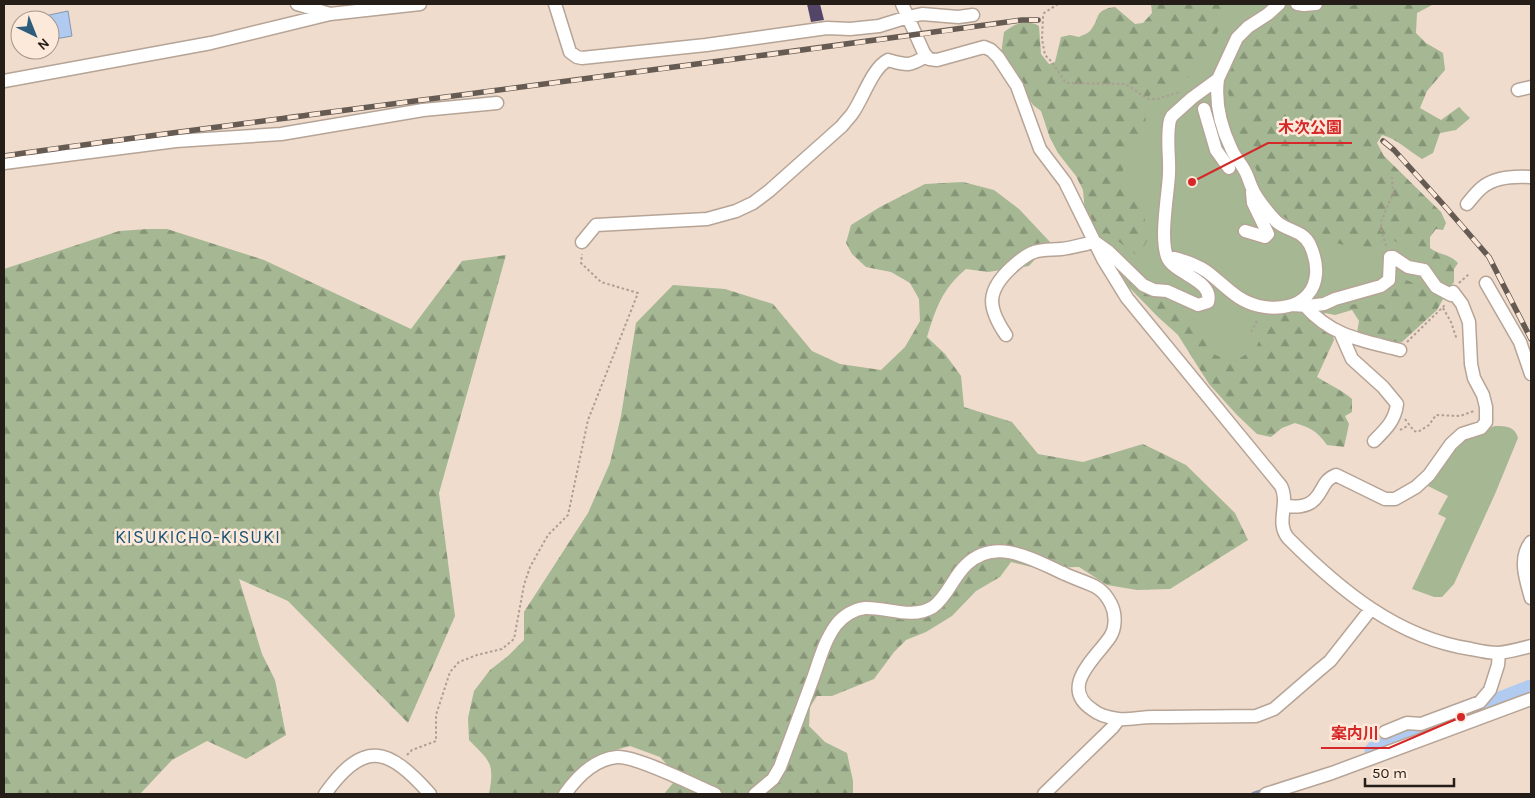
<svg xmlns="http://www.w3.org/2000/svg" width="1535" height="798" font-family="Karla,'Noto Sans JP',sans-serif">
  <style>
    .forest { fill: url(#forest-firs) }
    .park { fill: #a5b793 }
    .water { fill: #b0caf0; stroke: #8696af }
    .lines { fill: none; stroke-linecap: round; stroke-linejoin: round }
    .stream { stroke: #8696af; stroke-width: 4 }
    .river { stroke: #b0caf0; stroke-width: 21 }
    .building { fill: #524568 }
    .minor-casing { stroke: #b6a496; stroke-width: 15 }
    .path { stroke: #ad9e93; stroke-width: 2; stroke-dasharray: 2.5 2.5; stroke-linecap: butt }
    .minor { stroke: #fff; stroke-width: 12 }
    .rail-casing { stroke: #665b53; stroke-width: 5.5 }
    .rail { stroke: #fde9da; stroke-width: 4; stroke-dasharray: 11; stroke-linecap: butt }
    .labels { text-anchor: middle; stroke-width: 5; stroke-linejoin: round; paint-order: stroke }
    .quarter-label { font-size: 18px; letter-spacing: 1px; fill: #1b5475; stroke: #fde9da }
    .leader { fill: none; stroke: #d62828; stroke-width: 2 }
    .callout-dot { fill: #d62828; stroke: #fde9da; stroke-width: 2 }
    .callout-label { font-size: 16px; text-anchor: middle; font-weight: bold; fill: #d62828; stroke: #fde9da; stroke-width: 5; stroke-linejoin: round; paint-order: stroke }
  </style>
  <defs>
    <pattern id="forest-firs" width="22" height="20" patternUnits="userSpaceOnUse" patternTransform="scale(1.25)"><rect width="22" height="20" fill="#a5b793"/><path d="M5 1l3.5 6h-7zM16 11l3.5 6h-7z" fill="#869477"/></pattern>
  </defs>
  <rect width="100%" height="100%" fill="#efdccd"/>
  <!-- forest -->
  <path class="forest" d="M1151,4h283l-17,9 -1,20 10,10 17,10 2,17 -18,21 -7,17 21,12 18,-13 11,11 -14,12 -16,3 -7,20 -11,6c-13,-8 -25,-20 -40,-24l-5,8 7,13 57,56 5,11 -3,7 -7,-1 -6,8v11c11,8 18,5 28,15l-4,6v13l-5,6 -12,22 -35,32 -11,1 -12,-6 -13,2 -9,-6 2,-12 -7,-11 -17,5 -10,-2 -5,5 12,15 2,7 -17,37c11,7 25,13 35,22v13l-7,4 4,8 -5,23 -17,-2c-10,-14 -16,-17 -32,-22l-13,5 -11,9 -14,-3 -20,-19 -28,-31 -31,-49 -21,-19 -36,-37 -36,-67 -2,-22 -7,-14 -18,-23 -8,-15 -9,-27 -8,-6 -32,-51 3,-22c11,-8 22,-14 35,-6l2,28 8,10 6,-2 6,-25 9,-2 9,2c3,-2 8,-3 11,-6 11,-13 3,-21 25,-24l20,17 8,-1 9,-10z
    M963,182l31,8 25,19 31,33 -21,24 -41,6 -22,-3c-24,20 -30,39 -39,68l18,17 16,22 3,31 48,15 26,32 45,8 60,-18 43,21 49,48 13,27 -78,49 -33,1 -30,-5 -28,-18 -43,1 -25,-6 -11,15 -24,14 -24,25 -26,16 -20,8 -12,12 -20,27 -42,17h-15l-7,11 -1,19 16,16 22,11 6,28v13h-189l9,-11 -4,-16 -9,-10 -30,-11 -29,8 -17,13 -24,27h-71c6,-32 1,-32 -20,-54l-1,-22 6,-27 16,-21 18,-14 16,-16v-28l64,-99 22,-50 11,-47 15,-93 37,-38 52,4 48,15 39,47 28,13 41,6 24,-23 15,-26 -1,-22 -9,-16 -19,-11 -25,-5 -14,-13 -6,-11 5,-18 29,-18 45,-23z
    M148,229h19l97,31 147,69 51,-68 44,-6 -67,238 16,123 -47,107 -120,-122 -49,-22 23,75 13,26 11,55 -40,24 -39,-18 -35,19 -32,34h-136v-525l115,-38z"/>
  <!-- park -->
  <path class="park" d="M1234,4h168l-1,5 -12,10 -9,-1 -8,-11 -17,-2 -28,7 -43,-1 -10,5 -35,37 -14,29 19,65 36,67 20,14 20,11 24,6 23,4 11,-6 14,-4c15,10 43,27 48,45l-5,8 -36,-15 -3,10 -10,18 -25,-2 -37,7 -56,6 -3,12 -9,20 -22,14 -19,-7 -3,-17 -16,-18 -23,-15 -28,-14 -22,-13 -25,-43 9,-2 31,23 9,-15 -3,-28 -24,-28 6,-30 20,-16 -1,-37 11,-15 37,-11 15,-24 22,-46z
    M1495,426c10,0 20,0 23,12l-23,56 -41,90 -12,13h-8l-22,-8 34,-71 -8,-4 10,-18 -22,-11 37,-48z"/>
  <!-- water -->
  <path class="water" d="M68,11l4,25 -22,4v-20h-24z"/>
  <g class="lines">
    <!-- stream -->
    <path class="stream" d="M1253,794l12,-4"/>
    <!-- river -->
    <path class="river" d="M1375,751l156,-61"/>
  </g>
  <!-- building -->
  <path class="building" d="M807,4h13l4,16 -13,2z"/>
  <g class="lines">
    <!-- minor casing -->
    <g class="minor-casing">
      <path id="minor" d="M297,4l33,10
        M555,4l15,48 7,5 5,1 124,-13 121,-17 23,1 29,-3 29,-9 14,-3 36,3 15,-2
        M902,4l22,49 5,6 8,1 47,-13 7,3 7,7 19,29 23,63 25,33 38,77 24,39 154,188c9,18 -6,36 7,52 51,51 109,100 183,111 9,2 18,4 27,4 11,-1 22,-4 33,-7
        M1297,4l7,1 12,-1
        M4,81l207,-38 119,-29 90,-10
        M1518,90l13,-3
        M1204,109l12,41 13,18
        M4,163l172,-22 105,-7 142,-24 74,-7
        M1467,204c5,-6 11,-14 17,-18 13,-10 32,-10 47,-9
        M1245,231l20,6 3,-3 -15,-31 -1,-11
        M582,242l14,-17 111,-6 29,-8 17,-8 16,-12 73,-65c3,-4 7,-8 10,-12 11,-15 20,-46 36,-54 18,5 21,7 38,-4
        M1167,256c13,3 28,8 39,15 18,13 30,30 53,35 43,9 70,-19 51,-61 -7,-15 -23,-14 -33,-23 -8,-8 -21,-24 -25,-34 -3,-6 -4,-12 -7,-17 -4,-8 -11,-15 -14,-23 -10,-21 -16,-46 -13,-69
        M1486,283l34,59 11,32
        M1292,305l16,1 16,-2 11,-5 46,-13 8,-6 1,-23h3l15,10 16,3 12,17 15,8
        M1305,306c28,31 56,34 95,44
        M1341,334l11,25 31,28 14,17c-2,17 -12,26 -23,37
        M1006,335c-19,-28 -20,-44 6,-68 7,-6 13,-12 22,-15 9,-3 18,-2 27,-3 11,-1 23,-5 34,-7l14,10 34,33 11,5 13,1 31,14 10,-3c6,-21 -32,-28 -40,-43 -9,-19 0,-63 1,-85 1,-17 -3,-37 1,-54l2,-4 20,-18 26,-19 19,-41 11,-11 20,-13 11,-10
        M1285,505c9,3 23,2 30,-6 9,-9 7,-18 21,-24l49,24h10l21,-12 13,-12 22,-31 11,-10 19,-6 5,-6v-15l-3,-12 -9,-17 -3,-14 -2,-42 -7,-18 -9,-12
        M1531,542c-13,16 -5,38 0,56
        M1385,732l22,-9 14,1 59,-22 10,-12 8,-25 1,-12
        M325,794c39,-55 63,-47 105,0
        M565,794c12,-17 30,-35 52,-37 18,-2 79,29 98,37
        M755,794l18,-15 7,-12c11,-29 21,-57 32,-86 7,-19 12,-40 24,-56 7,-9 18,-16 29,-17 23,-1 46,12 68,-1 15,-11 20,-30 33,-42 30,-29 68,-5 99,9 10,5 22,8 31,13 7,4 12,11 15,17 5,10 5,24 -1,33 -14,21 -52,50 -17,73 6,5 18,8 25,9 11,1 23,-2 35,-2 34,0 68,-1 103,-1l18,-7 44,-38 12,-10 41,-52
        M1044,794l69,-67 6,-8
        M1266,794l66,-21 199,-74"/>
    </g>
    <!-- path -->
    <path class="path" d="M1058,4l-14,9 -1,4 -1,22 3,16 7,7 14,21 60,1 22,15h9l23,-7
      M1386,246l-5,-17v-7l12,-29 -1,-16
      M1459,283l10,-9
      M1443,308l8,14 6,18
      M1251,332l7,-13
      M1407,342l38,-37
      M1405,419l9,12 4,1 11,-7 7,-10 24,1 14,-5
      M1400,430l9,-5
      M407,755l5,-5 24,-9v-26l14,-43 9,-10 18,-7 25,-6 12,-10 10,-54 6,-18 18,-32 20,-20 20,-95 50,-127 -37,-11 -20,-19 1,-9"/>
    <!-- minor -->
    <use href="#minor" class="minor"/>
    <!-- rail casing -->
    <g class="rail-casing">
      <path id="rail" d="M1383,141l11,9 48,53 47,54 42,82
        M4,156c104,-15 208,-28 312,-42 235,-31 471,-61 706,-94h16"/>
    </g>
    <!-- rail -->
    <use href="#rail" class="rail"/>
  </g>
  <g class="labels">
    <!-- quarter labels -->
    <g class="quarter-label">
      <text x="198" y="543">KISUKICHO-KISUKI</text>
    </g>
  </g>
  <!-- callouts -->
  <path class="leader" d="M1192 182L1268 143H1352M1461 717L1389 748H1321"/>
  <g class="callout-dot">
    <circle cx="1192" cy="182" r="5"/>
    <circle cx="1461" cy="717" r="5"/>
  </g>
  <g class="callout-label">
    <text x="1310" y="133">木次公園</text>
    <text x="1355" y="739">案内川</text>
  </g>
  <!-- border -->
  <rect width="1535" height="798" fill="none" stroke="#241d18" stroke-width="10"/>
  <!-- north arrow -->
  <g transform="translate(35 35) rotate(137)"><circle r="24" fill="#fde9da" stroke="#a6978c"/>
  <path d="M0-4L9 19L0 12L-9 19Z" fill="#2d5d7b"/>
  <text y="-8" font-size="14" font-weight="bold" text-anchor="middle" fill="#241d18">N</text>
  </g>
  <!-- scale -->
  <path d="M1365 778v8h89v-8" fill="none" stroke="#241d18" stroke-width="2.5"/>
  <text x="1372" y="778" font-size="15" fill="#241d18" stroke="#fde9da" stroke-width="4" paint-order="stroke">50 m</text>
</svg>
